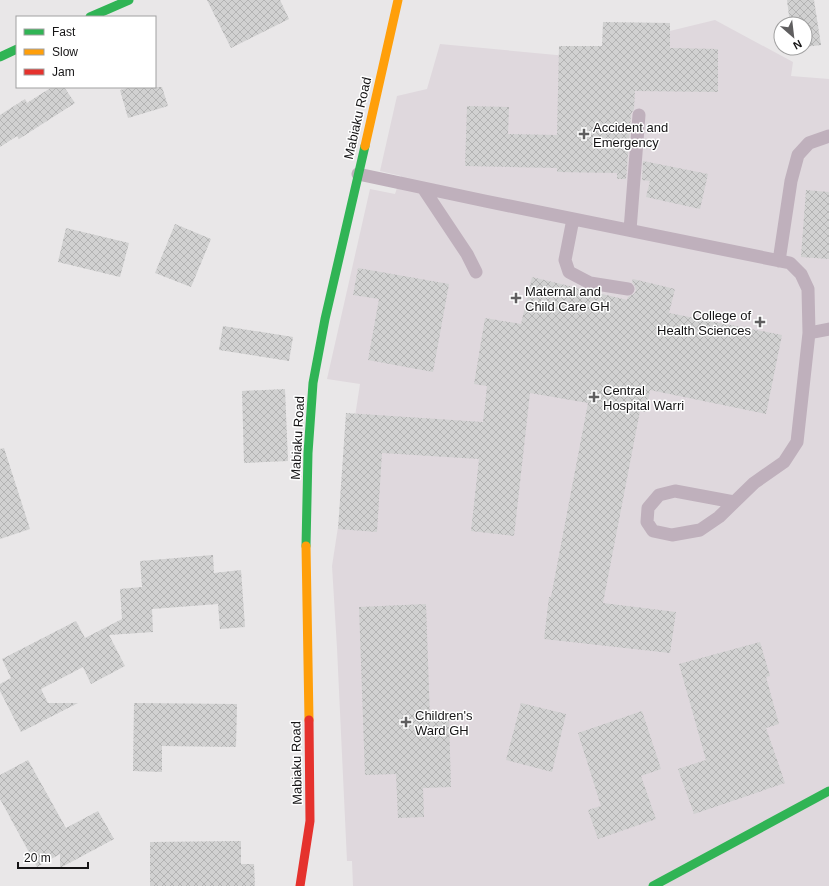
<svg xmlns="http://www.w3.org/2000/svg" width="829" height="886" font-family="Arial,sans-serif">
  <style>
    .built { fill: #dfd8dd }
    .building { fill: url(#building-cross-hatch) }
    .lines { fill: none; stroke-linecap: round; stroke-linejoin: round }
    .lane { stroke: #bfb0bc; stroke-width: 13 }
    .fast { stroke: #30b455; stroke-width: 9 }
    .slow { stroke: #ff9f0a; stroke-width: 9 }
    .jam { stroke: #e5322d; stroke-width: 9 }
    .poi-dot { fill: #5f5e5f; stroke: #fff; stroke-width: 1.5 }
    .labels { text-anchor: middle; stroke-width: 3; stroke-linejoin: round; paint-order: stroke }
    .street-label { font-size: 13px; fill: #151415; stroke: #fff }
    .poi-label { font-size: 13px; fill: #151415; stroke: #fff; text-anchor: start }
  </style>
  <defs>
    <pattern id="building-cross-hatch" width="8" height="8" patternUnits="userSpaceOnUse"><rect width="8" height="8" fill="#d1d1d1"/><path d="M0 0l8 8M0 8l8-8" fill="none" stroke="#b3b3b3"/></pattern>
  </defs>
  <rect width="100%" height="100%" fill="#e9e7e8"/>
  <!-- built -->
  <path class="built" d="M715,20l78,42 -2,14 38,3v807h-476l-1,-25h-5l-10,-213 -5,-82 28,-182 -33,-5 43,-190 25,5 6,-18 -21,-5 17,-75 30,-7 13,-45 127,12z"/>
  <!-- building -->
  <path class="building" d="M207,0h73l9,19 -58,29z
    M787,0h27l7,45 -16,2v-23h-15z
    M603,22l67,1v25l48,1v43l-83,-1 -1,18 -3,5 -5,65h-9v-6l-60,-1v-4l-92,-2 2,-60 42,1 -1,27 49,1 2,-89h43z
    M52,87h12l11,16 -56,36 -2,-3 -17,11v-32l25,-16 2,4z
    M132,87h30l6,19 -40,12 -8,-28z
    M643,161l65,13 -8,35 -54,-12 4,-16 -8,-1z
    M806,190l23,2v67l-28,-2z
    M175,224l36,15 -20,48 -36,-14z
    M66,228l63,15 -9,34 -62,-15z
    M358,268l91,16 -16,88 -65,-12 11,-61 -26,-4z
    M532,277l95,23 1,-3 6,-3 2,-3 -1,-5 -3,-4 1,-3 42,10 -6,24 113,22 -16,79 -116,-24 -4,22 -6,-1 -37,192 73,9 -6,41 -126,-14 5,-42h2l37,-194 -58,-10 -16,143 -43,-5 8,-72 -97,-6 -5,79 -39,-3 8,-116 137,9 4,-36 -13,-2 11,-66 36,6z
    M223,326l70,11 -4,24 -70,-11z
    M285,389l3,72 -44,2 -2,-72z
    M4,448l26,81 -30,10v-90z
    M213,555l1,18 27,-3 4,57 -25,2 -2,-25 -66,5 1,23 -44,3 16,31 -34,18 -8,-17 -42,22 7,14h30l-57,29 -21,-41v-7l11,-6 -9,-19 74,-38 9,17 37,-19 -2,-30 22,-2 -2,-26z
    M426,604l4,115 19,-1 2,69 -28,1 1,29 -26,1 -2,-44 -31,1 -6,-168z
    M760,642l10,34 -4,1 13,47 -13,4 19,55 -91,31 -16,-45 28,-9 -27,-96z
    M134,703l103,1 -1,43 -74,-1v26l-29,-1z
    M521,703l45,11 -14,58 -46,-12z
    M642,711l19,58 -20,7 15,43 -58,20 -10,-29 13,-4 -23,-73z
    M28,760l38,68 32,-17 16,28 -54,29v-14l-23,13 -37,-68v-24z
    M241,841v23h13l1,22h-105v-44z"/>
  <g class="lines">
    <!-- lane -->
    <path class="lane" d="M358,174l127,27 305,62 11,11 7,15 1,44 -12,109 -13,20 -30,21 -35,34 -19,13 -28,5 -19,-4 -6,-9 1,-14 11,-13 16,-4 59,11
      M423,188l44,66 9,18
      M573,219l-8,41 4,12 21,11 38,6
      M630,230l9,-115
      M779,261l12,-80 7,-26 11,-12 20,-7
      M809,333l20,-4"/>
    <!-- fast -->
    <path class="fast" d="M90,17l39,-17
      M0,57l17,-8
      M306,546l2,-93 5,-70 12,-64 40,-173
      M653,886l176,-95"/>
    <!-- slow -->
    <path class="slow" d="M365,146l33,-146
      M306,546l3,174"/>
    <!-- jam -->
    <path class="jam" d="M300,886l10,-65 -1,-101"/>
  </g>
  <!-- markers -->
  <g class="poi-dot">
    <path d="M582 128h4v4h4v4h-4v4h-4v-4h-4v-4h4z"/>
    <path d="M514 292h4v4h4v4h-4v4h-4v-4h-4v-4h4z"/>
    <path d="M758 316h4v4h4v4h-4v4h-4v-4h-4v-4h4z"/>
    <path d="M592 391h4v4h4v4h-4v4h-4v-4h-4v-4h4z"/>
    <path d="M404 716h4v4h4v4h-4v4h-4v-4h-4v-4h4z"/>
  </g>
  <g class="labels">
    <!-- street labels -->
    <g class="street-label">
      <text transform="translate(357 118) rotate(-77)" y="5">Mabiaku Road</text>
      <text transform="translate(297 438) rotate(-87)" y="5">Mabiaku Road</text>
      <text transform="translate(296 763) rotate(-91)" y="5">Mabiaku Road</text>
    </g>
    <!-- poi labels -->
    <g class="poi-label">
      <text x="593" y="132">Accident and<tspan x="593" dy="15">Emergency</tspan></text>
      <text x="525" y="296">Maternal and<tspan x="525" dy="15">Child Care GH</tspan></text>
      <text x="751" y="320" text-anchor="end">College of<tspan x="751" dy="15">Health Sciences</tspan></text>
      <text x="603" y="395">Central<tspan x="603" dy="15">Hospital Warri</tspan></text>
      <text x="415" y="720">Children's<tspan x="415" dy="15">Ward GH</tspan></text>
    </g>
  </g>
  <!-- legend -->
  <rect x="16" y="16" width="140" height="72" fill="#ffffff" stroke="#a1a1a1"/>
  <rect x="24" y="29" width="20" height="6" fill="#30b455" stroke="#a1a1a1"/>
  <text x="52" y="36" font-size="12" fill="#151415">Fast</text>
  <rect x="24" y="49" width="20" height="6" fill="#ff9f0a" stroke="#a1a1a1"/>
  <text x="52" y="56" font-size="12" fill="#151415">Slow</text>
  <rect x="24" y="69" width="20" height="6" fill="#e5322d" stroke="#a1a1a1"/>
  <text x="52" y="76" font-size="12" fill="#151415">Jam</text>
  <!-- north arrow -->
  <g transform="translate(793 36) rotate(152)"><circle r="19" fill="#ffffff" stroke="#a1a1a1"/>
  <path d="M0-3L7 15L0 10L-7 15Z" fill="#5f5e5f"/>
  <text y="-6" font-size="11" font-weight="bold" text-anchor="middle" fill="#151415">N</text>
  </g>
  <!-- scale -->
  <path d="M18 862v6h70v-6" fill="none" stroke="#151415" stroke-width="2"/>
  <text x="24" y="862" font-size="12" fill="#151415" stroke="#ffffff" stroke-width="3" paint-order="stroke">20 m</text>
</svg>
